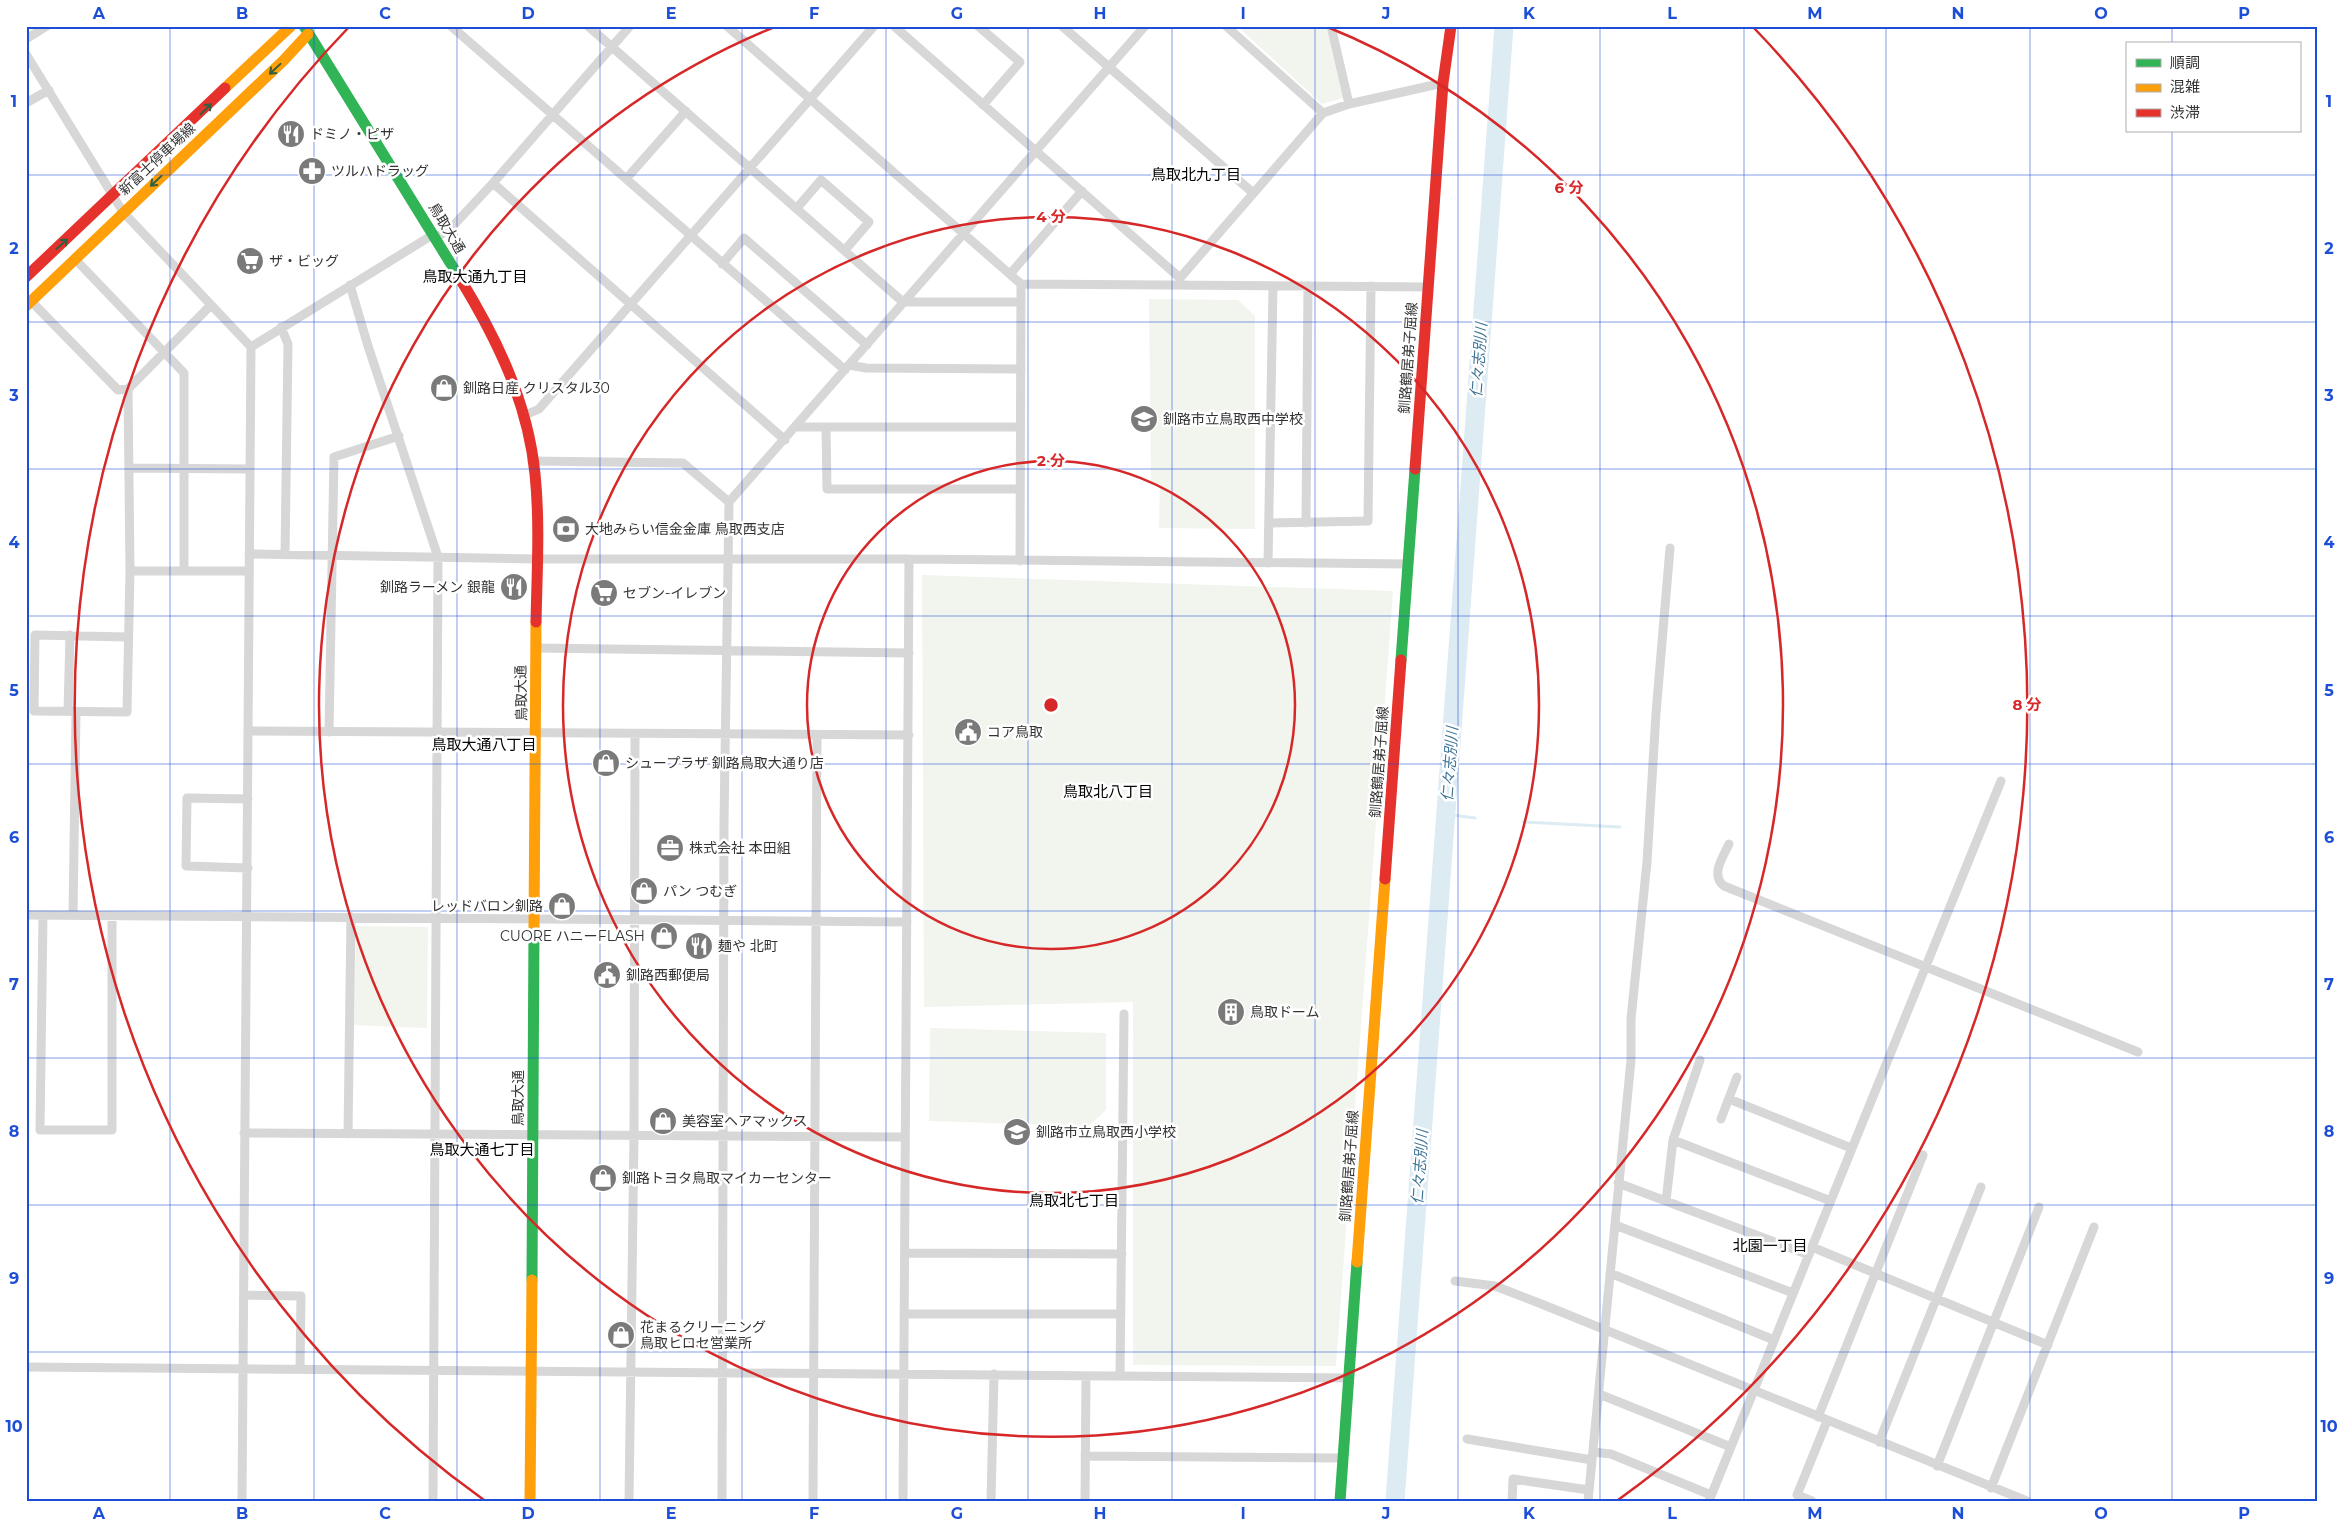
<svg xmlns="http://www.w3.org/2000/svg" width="2343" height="1527" font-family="Montserrat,'Noto Sans JP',sans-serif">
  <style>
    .green { fill: #f1f5ed }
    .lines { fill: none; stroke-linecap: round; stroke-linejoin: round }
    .stream { stroke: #ddebf3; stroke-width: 3 }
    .river { stroke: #ddebf3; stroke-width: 19 }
    .street { stroke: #d7d7d7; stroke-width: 9 }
    .fast { stroke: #30b455; stroke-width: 11 }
    .slow { stroke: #ff9f0a; stroke-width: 11 }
    .jam { stroke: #e5322d; stroke-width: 11 }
    .oneway { stroke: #32603f }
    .grid { fill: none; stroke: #1d4ed8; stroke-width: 1; stroke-opacity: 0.55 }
    .ring { fill: none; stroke: #d62828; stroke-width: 2.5 }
    .labels { text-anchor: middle; stroke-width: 5; stroke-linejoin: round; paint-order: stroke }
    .poi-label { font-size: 14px; fill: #333; stroke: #fff; text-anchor: start }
    .street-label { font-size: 14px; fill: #333; stroke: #fff }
    .neighbourhood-label { font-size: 15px; fill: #000; stroke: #fff }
    .water-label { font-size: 15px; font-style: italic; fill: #3f7597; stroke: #fff }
    .centre { fill: #d62828; stroke: #fff; stroke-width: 2.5 }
    .ring-label { font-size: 15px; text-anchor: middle; font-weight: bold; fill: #d62828; stroke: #fff; stroke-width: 5; stroke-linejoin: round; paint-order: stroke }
    .neatline { fill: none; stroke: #1d4ed8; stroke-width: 2 }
    .grid-label { font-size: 16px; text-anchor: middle; font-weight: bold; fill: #1d4ed8 }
  </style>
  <rect width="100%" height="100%" fill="#fff"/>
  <!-- green -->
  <path class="green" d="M1237,26h89l17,72 -21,6z
    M1149,299l89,1 17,16v213l-96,-1 1,-44 -9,-2z
    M922,575l471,16 -57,775 -203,-1v-363l-209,5z
    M356,926l72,1 -1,101 -73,-3z
    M930,1028l176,5v77l-17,16 -160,-5z"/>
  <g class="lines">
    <!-- stream -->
    <path class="stream" d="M1445,814l30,4
      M1523,822l97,5"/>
    <!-- river -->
    <path class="river" d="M1395,1501l109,-1475"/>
    <!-- street -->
    <path class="street" d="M451,26l394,344
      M588,26l315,276h118
      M727,26l294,258 408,3
      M894,26l286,252
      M978,26l42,36 -37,43
      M1062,26l190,166
      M1226,26l97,87
      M1331,26l18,78
      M26,39l21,-13
      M26,54l97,158 128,135 -9,1154
      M26,103l23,-13
      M626,179l60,-68
      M493,183l292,257
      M797,208l24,-28 48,42 -24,28
      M436,238l15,-10 42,-45 137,-157
      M75,259l109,114v198
      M722,264l22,-26 123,107
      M1010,274l72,-83
      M1180,283v-5l143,-165 26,-9 94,-21
      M350,285l18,61 70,211 -5,944
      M31,301l87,89 10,-1 2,182 -3,141 -93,-1 1,-76 93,2
      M281,327l7,17 -3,211
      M251,347l183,-113
      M849,365l17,3 155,1
      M128,389l83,-84
      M523,416l16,-7 335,-383
      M797,427h223
      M826,427l1,62h192
      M532,461l151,2 46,39
      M129,468l120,1
      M1269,523l99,-2 3,-235
      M1306,523l2,-237
      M249,554l287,5h373l499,5
      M1020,561l1,-277
      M1268,563l5,-277
      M130,571h119
      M535,648l374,5
      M68,711l2,-76
      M248,731c220,1 440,4 661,4
      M329,732l5,-275 65,-21
      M1729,844c-6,13 -19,31 -5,42l414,166
      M248,868l-62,-2 1,-68 61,1
      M26,915l881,7
      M43,915l-3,215h72v-214
      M73,915l3,-203
      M1729,1099l122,49
      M1721,1119l16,-42
      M244,1133l661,4
      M348,1134l3,-217
      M1673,1140l158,61
      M1618,1183l191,72
      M1666,1201l7,-61 27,-80
      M1615,1225l178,68
      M1812,1247l236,98
      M905,1253l217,1
      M1610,1273l164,67
      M1455,1281l40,5 49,19 483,196
      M244,1295l57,1 -1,73
      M904,1314h217
      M26,1367l1323,11
      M1120,1376l4,-362
      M1599,1394l132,53
      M1818,1417l105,-262
      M1467,1439l125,21
      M1879,1442l102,-255
      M1593,1452l18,2 100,41
      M1085,1456l258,2
      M1937,1466l102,-259
      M1991,1488l103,-261
      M629,1501l5,-366 1,-400
      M722,1501l2,-679 5,-320 416,-476
      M813,1501l4,-766
      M903,1501l6,-942
      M991,1501l3,-127
      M1085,1501l1,-125
      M1512,1501l1,-22 76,11
      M1588,1501l43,-441v-41l16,-157 9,-149 14,-165
      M1709,1501l292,-720
      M1812,1501l-15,-6 30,-74"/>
    <!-- fast -->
    <path class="fast" d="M304,26l155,251
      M1401,660l14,-191
      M532,1280l2,-351
      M1340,1501l17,-239"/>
    <!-- slow -->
    <path class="slow" d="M225,88l66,-62
      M26,306l258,-246 24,-26
      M534,929l2,-307
      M1357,1262l28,-383
      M530,1501l2,-221"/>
    <!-- jam -->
    <path class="jam" d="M26,277l199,-189
      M459,277c37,60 69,125 76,197 5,48 2,99 1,148
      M1415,469l28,-386 8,-57
      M1385,879l16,-219"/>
  </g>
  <!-- one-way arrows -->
  <defs><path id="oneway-shaft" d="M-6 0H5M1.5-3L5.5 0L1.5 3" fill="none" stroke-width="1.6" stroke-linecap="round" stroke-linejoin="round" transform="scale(1.25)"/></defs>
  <g class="oneway">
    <use href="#oneway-shaft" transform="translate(275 69) rotate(137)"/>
    <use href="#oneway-shaft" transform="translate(206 109) rotate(-44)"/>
    <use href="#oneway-shaft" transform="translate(156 181) rotate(137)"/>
    <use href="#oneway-shaft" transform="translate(62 244) rotate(-42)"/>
  </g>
  <!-- grid -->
  <path class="grid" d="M170,26v1475M314,26v1475M457,26v1475M600,26v1475M742,26v1475M886,26v1475M1028,26v1475M1172,26v1475M1315,26v1475M1458,26v1475M1600,26v1475M1744,26v1475M1886,26v1475M2030,26v1475M2172,26v18M2172,131v1370M26,175h2291M26,322h2291M26,469h2291M26,616h2291M26,764h2291M26,911h2291M26,1058h2291M26,1205h2291M26,1352h2291"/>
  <!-- distance rings -->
  <g class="ring">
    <circle cx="1051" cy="705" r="244"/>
    <circle cx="1051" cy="705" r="488"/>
    <path d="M1325 26A732 732 0 1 1 777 26"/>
    <path d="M484 1500A976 976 0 0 1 349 27M1753 27A976 976 0 0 1 1618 1500"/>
  </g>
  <!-- icons -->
  <defs>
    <g id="restaurant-disc" transform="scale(1.4375)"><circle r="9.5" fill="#7a7a7a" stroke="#fff"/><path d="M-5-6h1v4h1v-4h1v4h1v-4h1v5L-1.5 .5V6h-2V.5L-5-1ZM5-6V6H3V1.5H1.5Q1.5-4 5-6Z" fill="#fff"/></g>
    <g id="pharmacy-disc" transform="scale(1.4375)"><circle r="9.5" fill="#7a7a7a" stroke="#fff"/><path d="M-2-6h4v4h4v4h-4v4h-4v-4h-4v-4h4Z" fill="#fff"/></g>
    <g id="supermarket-disc" transform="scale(1.4375)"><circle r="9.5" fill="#7a7a7a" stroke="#fff"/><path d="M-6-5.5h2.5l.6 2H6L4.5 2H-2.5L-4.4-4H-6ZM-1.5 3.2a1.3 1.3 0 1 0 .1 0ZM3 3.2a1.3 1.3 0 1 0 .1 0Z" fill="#fff"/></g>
    <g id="shop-disc" transform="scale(1.4375)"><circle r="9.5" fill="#7a7a7a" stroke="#fff"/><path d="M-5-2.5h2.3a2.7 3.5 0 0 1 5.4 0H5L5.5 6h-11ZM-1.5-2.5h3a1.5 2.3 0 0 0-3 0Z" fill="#fff"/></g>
    <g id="school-disc" transform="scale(1.4375)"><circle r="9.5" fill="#7a7a7a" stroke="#fff"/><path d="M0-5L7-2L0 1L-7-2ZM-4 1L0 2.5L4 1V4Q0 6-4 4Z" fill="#fff"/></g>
    <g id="bank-disc" transform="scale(1.4375)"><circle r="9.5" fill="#7a7a7a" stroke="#fff"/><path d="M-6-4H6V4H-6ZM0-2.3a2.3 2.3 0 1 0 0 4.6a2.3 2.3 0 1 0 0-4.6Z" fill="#fff"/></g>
    <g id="civic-disc" transform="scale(1.4375)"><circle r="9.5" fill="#7a7a7a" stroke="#fff"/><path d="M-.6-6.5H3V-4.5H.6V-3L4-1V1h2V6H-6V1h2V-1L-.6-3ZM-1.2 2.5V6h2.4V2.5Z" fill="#fff"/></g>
    <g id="office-disc" transform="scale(1.4375)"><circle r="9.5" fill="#7a7a7a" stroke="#fff"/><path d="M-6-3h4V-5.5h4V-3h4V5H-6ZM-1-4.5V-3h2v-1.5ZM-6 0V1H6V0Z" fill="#fff"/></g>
    <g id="building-disc" transform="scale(1.4375)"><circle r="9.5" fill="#7a7a7a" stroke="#fff"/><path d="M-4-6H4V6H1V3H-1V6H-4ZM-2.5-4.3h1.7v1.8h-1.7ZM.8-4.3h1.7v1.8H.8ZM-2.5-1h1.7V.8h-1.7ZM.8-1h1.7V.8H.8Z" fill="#fff"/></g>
  </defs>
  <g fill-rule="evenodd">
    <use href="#restaurant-disc" x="291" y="134"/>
    <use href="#pharmacy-disc" x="312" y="171"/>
    <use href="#supermarket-disc" x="250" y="261"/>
    <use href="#shop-disc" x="444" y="388"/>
    <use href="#school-disc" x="1144" y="419"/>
    <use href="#bank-disc" x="566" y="529"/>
    <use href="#restaurant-disc" x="514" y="587"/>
    <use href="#supermarket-disc" x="604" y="593"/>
    <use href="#civic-disc" x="968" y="732"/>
    <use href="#shop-disc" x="606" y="763"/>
    <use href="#office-disc" x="670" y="848"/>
    <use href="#shop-disc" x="644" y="891"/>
    <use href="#shop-disc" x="562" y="906"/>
    <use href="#shop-disc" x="664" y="936"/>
    <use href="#restaurant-disc" x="699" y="946"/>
    <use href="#civic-disc" x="607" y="975"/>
    <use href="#building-disc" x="1231" y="1012"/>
    <use href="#shop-disc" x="663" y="1121"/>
    <use href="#school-disc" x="1017" y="1132"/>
    <use href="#shop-disc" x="603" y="1178"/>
    <use href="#shop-disc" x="621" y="1335"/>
  </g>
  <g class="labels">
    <!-- poi labels -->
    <g class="poi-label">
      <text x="310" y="139">ドミノ・ピザ</text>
      <text x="331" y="176">ツルハドラッグ</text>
      <text x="269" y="266">ザ・ビッグ</text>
      <text x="463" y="393">釧路日産 クリスタル30</text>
      <text x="1163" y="424">釧路市立鳥取西中学校</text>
      <text x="585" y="534">大地みらい信金金庫 鳥取西支店</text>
      <text x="495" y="592" text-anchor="end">釧路ラーメン 銀龍</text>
      <text x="623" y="598">セブン-イレブン</text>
      <text x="987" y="737">コア鳥取</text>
      <text x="625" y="768">シュープラザ 釧路鳥取大通り店</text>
      <text x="689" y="853">株式会社 本田組</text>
      <text x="663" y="896">パン つむぎ</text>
      <text x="543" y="911" text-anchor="end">レッドバロン釧路</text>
      <text x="645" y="941" text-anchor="end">CUORE ハニーFLASH</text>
      <text x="718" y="951">麺や 北町</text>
      <text x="626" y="980">釧路西郵便局</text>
      <text x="1250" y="1017">鳥取ドーム</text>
      <text x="682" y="1126">美容室ヘアマックス</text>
      <text x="1036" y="1137">釧路市立鳥取西小学校</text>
      <text x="622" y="1183">釧路トヨタ鳥取マイカーセンター</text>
      <text x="640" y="1332">花まるクリーニング<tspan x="640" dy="16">鳥取ヒロセ営業所</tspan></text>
    </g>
    <!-- street labels -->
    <g class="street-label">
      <text transform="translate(157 159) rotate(-43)" y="5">新富士停車場線</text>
      <text transform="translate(447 228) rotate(59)" y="5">鳥取大通</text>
      <text transform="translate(1408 358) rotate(-86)" y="5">釧路鶴居弟子屈線</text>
      <text transform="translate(521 693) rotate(-91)" y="5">鳥取大通</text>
      <text transform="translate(1379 762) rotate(-86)" y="5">釧路鶴居弟子屈線</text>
      <text transform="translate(518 1098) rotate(-90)" y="5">鳥取大通</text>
      <text transform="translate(1349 1166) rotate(-86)" y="5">釧路鶴居弟子屈線</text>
    </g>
    <!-- neighbourhood labels -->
    <g class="neighbourhood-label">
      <text x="1196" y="180">鳥取北九丁目</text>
      <text x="475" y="282">鳥取大通九丁目</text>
      <text x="484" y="750">鳥取大通八丁目</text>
      <text x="1108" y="797">鳥取北八丁目</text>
      <text x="482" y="1155">鳥取大通七丁目</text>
      <text x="1074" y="1206">鳥取北七丁目</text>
      <text x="1770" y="1251">北園一丁目</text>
    </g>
    <!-- water labels -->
    <g class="water-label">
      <text transform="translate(1479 360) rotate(-86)" y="5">仁々志別川</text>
      <text transform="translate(1450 764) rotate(-86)" y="5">仁々志別川</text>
      <text transform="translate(1420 1167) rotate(-86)" y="5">仁々志別川</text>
    </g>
  </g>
  <circle cx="1051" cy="705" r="8" class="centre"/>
  <g class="ring-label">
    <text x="1569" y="193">6 分</text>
    <text x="1051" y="222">4 分</text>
    <text x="1051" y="466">2 分</text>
    <text x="2027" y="710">8 分</text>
  </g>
  <!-- border -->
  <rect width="2343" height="1527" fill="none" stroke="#ffffff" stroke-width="55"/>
  <!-- legend -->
  <rect x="2126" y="42" width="175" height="90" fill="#ffffff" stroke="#adadad"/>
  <rect x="2136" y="59" width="25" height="8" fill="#30b455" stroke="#adadad"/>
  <text x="2170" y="68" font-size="15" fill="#333333">順調</text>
  <rect x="2136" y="84" width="25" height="8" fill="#ff9f0a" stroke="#adadad"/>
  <text x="2170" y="92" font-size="15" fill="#333333">混雑</text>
  <rect x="2136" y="109" width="25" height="8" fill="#e5322d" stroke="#adadad"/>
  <text x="2170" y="118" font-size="15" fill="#333333">渋滞</text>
  <rect x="28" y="28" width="2288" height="1472" class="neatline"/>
  <g class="grid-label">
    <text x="99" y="19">A</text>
    <text x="242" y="19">B</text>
    <text x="385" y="19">C</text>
    <text x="528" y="19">D</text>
    <text x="671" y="19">E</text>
    <text x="814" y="19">F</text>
    <text x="957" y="19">G</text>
    <text x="1100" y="19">H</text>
    <text x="1243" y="19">I</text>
    <text x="1386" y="19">J</text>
    <text x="1529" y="19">K</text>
    <text x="1672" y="19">L</text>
    <text x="1815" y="19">M</text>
    <text x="1958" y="19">N</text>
    <text x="2101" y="19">O</text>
    <text x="2244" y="19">P</text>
    <text x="14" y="107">1</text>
    <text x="2329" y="107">1</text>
    <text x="14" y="254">2</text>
    <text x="2329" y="254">2</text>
    <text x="14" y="401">3</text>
    <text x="2329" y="401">3</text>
    <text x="14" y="548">4</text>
    <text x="2329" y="548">4</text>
    <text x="14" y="696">5</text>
    <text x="2329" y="696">5</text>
    <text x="14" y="843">6</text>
    <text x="2329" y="843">6</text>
    <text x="14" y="990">7</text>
    <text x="2329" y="990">7</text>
    <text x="14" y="1137">8</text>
    <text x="2329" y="1137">8</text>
    <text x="14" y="1284">9</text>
    <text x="2329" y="1284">9</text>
    <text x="14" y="1432">10</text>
    <text x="2329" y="1432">10</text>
    <text x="99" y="1519">A</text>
    <text x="242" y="1519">B</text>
    <text x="385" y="1519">C</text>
    <text x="528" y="1519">D</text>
    <text x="671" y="1519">E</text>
    <text x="814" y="1519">F</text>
    <text x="957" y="1519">G</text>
    <text x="1100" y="1519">H</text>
    <text x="1243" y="1519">I</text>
    <text x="1386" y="1519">J</text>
    <text x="1529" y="1519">K</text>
    <text x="1672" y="1519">L</text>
    <text x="1815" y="1519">M</text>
    <text x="1958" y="1519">N</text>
    <text x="2101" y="1519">O</text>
    <text x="2244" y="1519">P</text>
  </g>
</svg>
